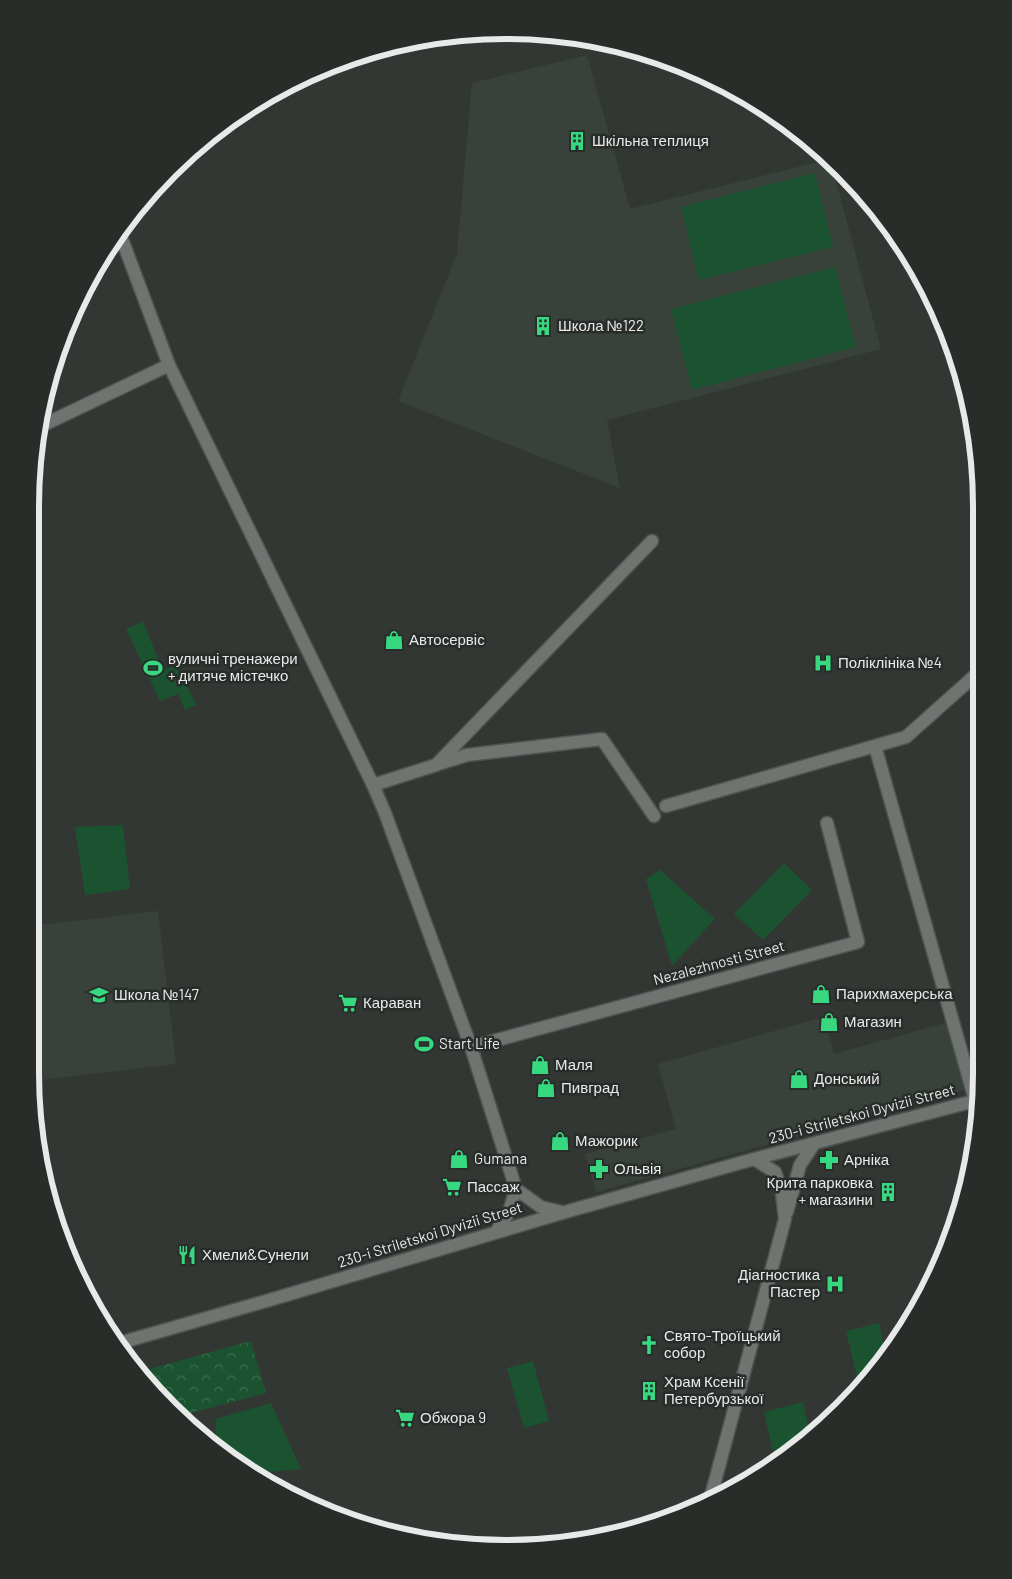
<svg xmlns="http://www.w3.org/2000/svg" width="1012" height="1579" font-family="Barlow,sans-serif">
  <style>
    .built { fill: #38423b }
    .forest { fill: url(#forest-crowns) }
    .green { fill: #1b5331 }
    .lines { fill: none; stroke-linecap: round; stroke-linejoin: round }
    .minor-casing { stroke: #505451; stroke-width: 15 }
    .tertiary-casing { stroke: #505451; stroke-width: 15 }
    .minor { stroke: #6f7471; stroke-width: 12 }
    .tertiary { stroke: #6f7471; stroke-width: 12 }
    .labels { text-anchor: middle; stroke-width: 5; stroke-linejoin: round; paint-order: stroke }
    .poi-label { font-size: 15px; fill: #e7eae8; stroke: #292d2a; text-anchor: start }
    .street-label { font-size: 15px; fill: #e7eae8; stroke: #292d2a }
    .rim { fill: none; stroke: #e7eae8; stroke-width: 6 }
  </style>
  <defs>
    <pattern id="forest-crowns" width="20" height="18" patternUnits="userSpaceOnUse" patternTransform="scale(1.25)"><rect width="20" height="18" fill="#1b5331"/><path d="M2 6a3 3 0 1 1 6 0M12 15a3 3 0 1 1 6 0" fill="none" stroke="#3c6c4f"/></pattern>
  </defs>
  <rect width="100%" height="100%" fill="#333734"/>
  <!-- built -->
  <path class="built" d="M587,55l43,154 200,-50 51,190 -274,71 13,68 -222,-87 59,-147 15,-171z
    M951,344l12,30 -12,3 -8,-31z
    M158,911l18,153 -145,17 -1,-8 1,-147z
    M824,1017l10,37 118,-33 19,67 -375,104 -11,-38 91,-25 -18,-65z"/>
  <!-- forest -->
  <path class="forest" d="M251,1341l15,52 -83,22 -41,-44z"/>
  <!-- green -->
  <path class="green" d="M815,173l18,74 -134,33 -18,-73z
    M835,267l21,80 -164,43 -21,-81z
    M143,622l20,48 12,-4 22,39 -12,5 -7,-16 -18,7 -34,-72z
    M123,825l7,64 -45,6 -10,-68z
    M784,863l28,27 -49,50 -29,-26z
    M660,870l55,49 -43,47 -26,-87z
    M879,1323l6,29 -21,35 -4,3 -14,-59z
    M533,1361l16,60 -25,7 -17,-60z
    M803,1402l7,32 -34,30 -12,-52z
    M271,1403l30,66 -43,4 -43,-23 1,-31z"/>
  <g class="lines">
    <!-- minor casing -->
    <g class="minor-casing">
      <path id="minor" d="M39,427l130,-62
        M875,746l100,354
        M438,764l29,-9 135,-16 52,77
        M373,785l63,-20 216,-224
        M666,806l240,-69 74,-66
        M471,1047l387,-105 -31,-119"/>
    </g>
    <!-- tertiary casing -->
    <g class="tertiary-casing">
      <path id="tertiary" d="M120,234l49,131 204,420 12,28 86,234 45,142 -7,23 -13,20
        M516,1189l25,18 21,5
        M787,1212l13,-47 14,-21
        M116,1344l157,-45 292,-87 189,-53 224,-59
        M711,1496l74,-277 -3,-26 -7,-21 -21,-13"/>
    </g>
    <!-- minor -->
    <use href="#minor" class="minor"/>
    <!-- tertiary -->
    <use href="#tertiary" class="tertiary"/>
  </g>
  <!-- icons -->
  <defs>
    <g id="building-bare" transform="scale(1.5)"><path d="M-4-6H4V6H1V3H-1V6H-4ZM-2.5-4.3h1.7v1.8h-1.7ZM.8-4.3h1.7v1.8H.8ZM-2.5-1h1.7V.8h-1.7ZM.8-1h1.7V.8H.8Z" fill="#37d880" stroke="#292d2a" stroke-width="2.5" paint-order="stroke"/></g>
    <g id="shop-bare" transform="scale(1.5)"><path d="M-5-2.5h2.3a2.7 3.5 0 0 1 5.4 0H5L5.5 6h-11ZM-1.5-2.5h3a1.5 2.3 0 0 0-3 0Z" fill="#37d880" stroke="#292d2a" stroke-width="2.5" paint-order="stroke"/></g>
    <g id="hospital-bare" transform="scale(1.5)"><path d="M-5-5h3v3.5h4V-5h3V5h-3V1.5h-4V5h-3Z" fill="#37d880" stroke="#292d2a" stroke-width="2.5" paint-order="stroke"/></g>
    <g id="stadium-bare" transform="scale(1.5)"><path d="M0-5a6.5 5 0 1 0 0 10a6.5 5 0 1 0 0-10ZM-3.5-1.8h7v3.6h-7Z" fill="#37d880" stroke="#292d2a" stroke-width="2.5" paint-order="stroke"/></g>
    <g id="school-bare" transform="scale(1.5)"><path d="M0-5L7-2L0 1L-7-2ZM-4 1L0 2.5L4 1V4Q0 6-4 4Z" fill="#37d880" stroke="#292d2a" stroke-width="2.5" paint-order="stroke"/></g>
    <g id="supermarket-bare" transform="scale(1.5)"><path d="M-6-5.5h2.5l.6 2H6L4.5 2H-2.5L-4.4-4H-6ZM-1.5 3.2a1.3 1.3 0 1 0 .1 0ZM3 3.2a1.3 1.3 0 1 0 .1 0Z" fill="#37d880" stroke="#292d2a" stroke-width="2.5" paint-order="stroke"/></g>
    <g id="pharmacy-bare" transform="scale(1.5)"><path d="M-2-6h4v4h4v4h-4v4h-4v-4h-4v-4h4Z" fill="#37d880" stroke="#292d2a" stroke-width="2.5" paint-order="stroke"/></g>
    <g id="restaurant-bare" transform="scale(1.5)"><path d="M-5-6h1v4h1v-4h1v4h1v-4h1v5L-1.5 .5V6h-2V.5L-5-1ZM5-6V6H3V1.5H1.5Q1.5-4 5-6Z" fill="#37d880" stroke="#292d2a" stroke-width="2.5" paint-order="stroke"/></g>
    <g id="church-bare" transform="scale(1.5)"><path d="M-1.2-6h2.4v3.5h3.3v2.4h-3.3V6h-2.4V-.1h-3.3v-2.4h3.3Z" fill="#37d880" stroke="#292d2a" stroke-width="2.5" paint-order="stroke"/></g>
  </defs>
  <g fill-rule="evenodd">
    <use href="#building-bare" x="577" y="141"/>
    <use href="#building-bare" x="543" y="326"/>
    <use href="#shop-bare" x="394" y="640"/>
    <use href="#hospital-bare" x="823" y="663"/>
    <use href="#stadium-bare" x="153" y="668"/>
    <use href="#shop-bare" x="821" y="994"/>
    <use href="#school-bare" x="99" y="995"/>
    <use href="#supermarket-bare" x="348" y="1003"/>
    <use href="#shop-bare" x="829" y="1022"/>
    <use href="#stadium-bare" x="424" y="1044"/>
    <use href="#shop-bare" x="540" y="1065"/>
    <use href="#shop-bare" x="799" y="1079"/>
    <use href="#shop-bare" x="546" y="1088"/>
    <use href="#shop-bare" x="560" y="1141"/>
    <use href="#shop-bare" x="459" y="1159"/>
    <use href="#pharmacy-bare" x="829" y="1160"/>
    <use href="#pharmacy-bare" x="599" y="1169"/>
    <use href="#supermarket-bare" x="452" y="1187"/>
    <use href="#building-bare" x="888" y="1192"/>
    <use href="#restaurant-bare" x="187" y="1255"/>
    <use href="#hospital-bare" x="835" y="1284"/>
    <use href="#church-bare" x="649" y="1345"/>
    <use href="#building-bare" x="649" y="1391"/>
    <use href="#supermarket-bare" x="405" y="1418"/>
  </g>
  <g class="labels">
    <!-- poi labels -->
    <g class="poi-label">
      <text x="592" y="146">Шкільна теплиця</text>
      <text x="558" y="331">Школа №122</text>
      <text x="409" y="645">Автосервіс</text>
      <text x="168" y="664">вуличні тренажери<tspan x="168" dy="17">+ дитяче містечко</tspan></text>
      <text x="838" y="668">Поліклініка №4</text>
      <text x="836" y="999">Парихмахерська</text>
      <text x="114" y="1000">Школа №147</text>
      <text x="363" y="1008">Караван</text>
      <text x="844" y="1027">Магазин</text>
      <text x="439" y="1049">Start Life</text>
      <text x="555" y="1070">Маля</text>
      <text x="814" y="1084">Донський</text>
      <text x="561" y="1093">Пивград</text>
      <text x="575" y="1146">Мажорик</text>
      <text x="474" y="1164">Gumana</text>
      <text x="844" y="1165">Арніка</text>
      <text x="614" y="1174">Ольвія</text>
      <text x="873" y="1188" text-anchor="end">Крита парковка<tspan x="873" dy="17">+ магазини</tspan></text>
      <text x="467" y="1192">Пассаж</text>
      <text x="202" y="1260">Хмели&amp;Сунели</text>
      <text x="820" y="1280" text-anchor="end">Діагностика<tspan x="820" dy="17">Пастер</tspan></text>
      <text x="664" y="1341">Свято-Троїцький<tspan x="664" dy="17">собор</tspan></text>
      <text x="664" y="1387">Храм Ксенії<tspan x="664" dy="17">Петербурзької</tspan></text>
      <text x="420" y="1423">Обжора 9</text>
    </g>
    <!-- street labels -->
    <g class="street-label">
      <text transform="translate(719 963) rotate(-15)" y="5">Nezalezhnosti Street</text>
      <text transform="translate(862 1114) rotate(-15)" y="5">230-i Striletskoi Dyvizii Street</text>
      <text transform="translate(430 1235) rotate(-17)" y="5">230-i Striletskoi Dyvizii Street</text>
    </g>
  </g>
  <!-- crop -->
  <path d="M0 0H1012V1579H0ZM506 39H506A467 467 0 0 1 973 506V1073A467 467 0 0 1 506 1540H506A467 467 0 0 1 39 1073V506A467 467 0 0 1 506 39Z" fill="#292d2a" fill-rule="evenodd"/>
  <path class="rim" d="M506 39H506A467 467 0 0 1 973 506V1073A467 467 0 0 1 506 1540H506A467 467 0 0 1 39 1073V506A467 467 0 0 1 506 39Z"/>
</svg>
